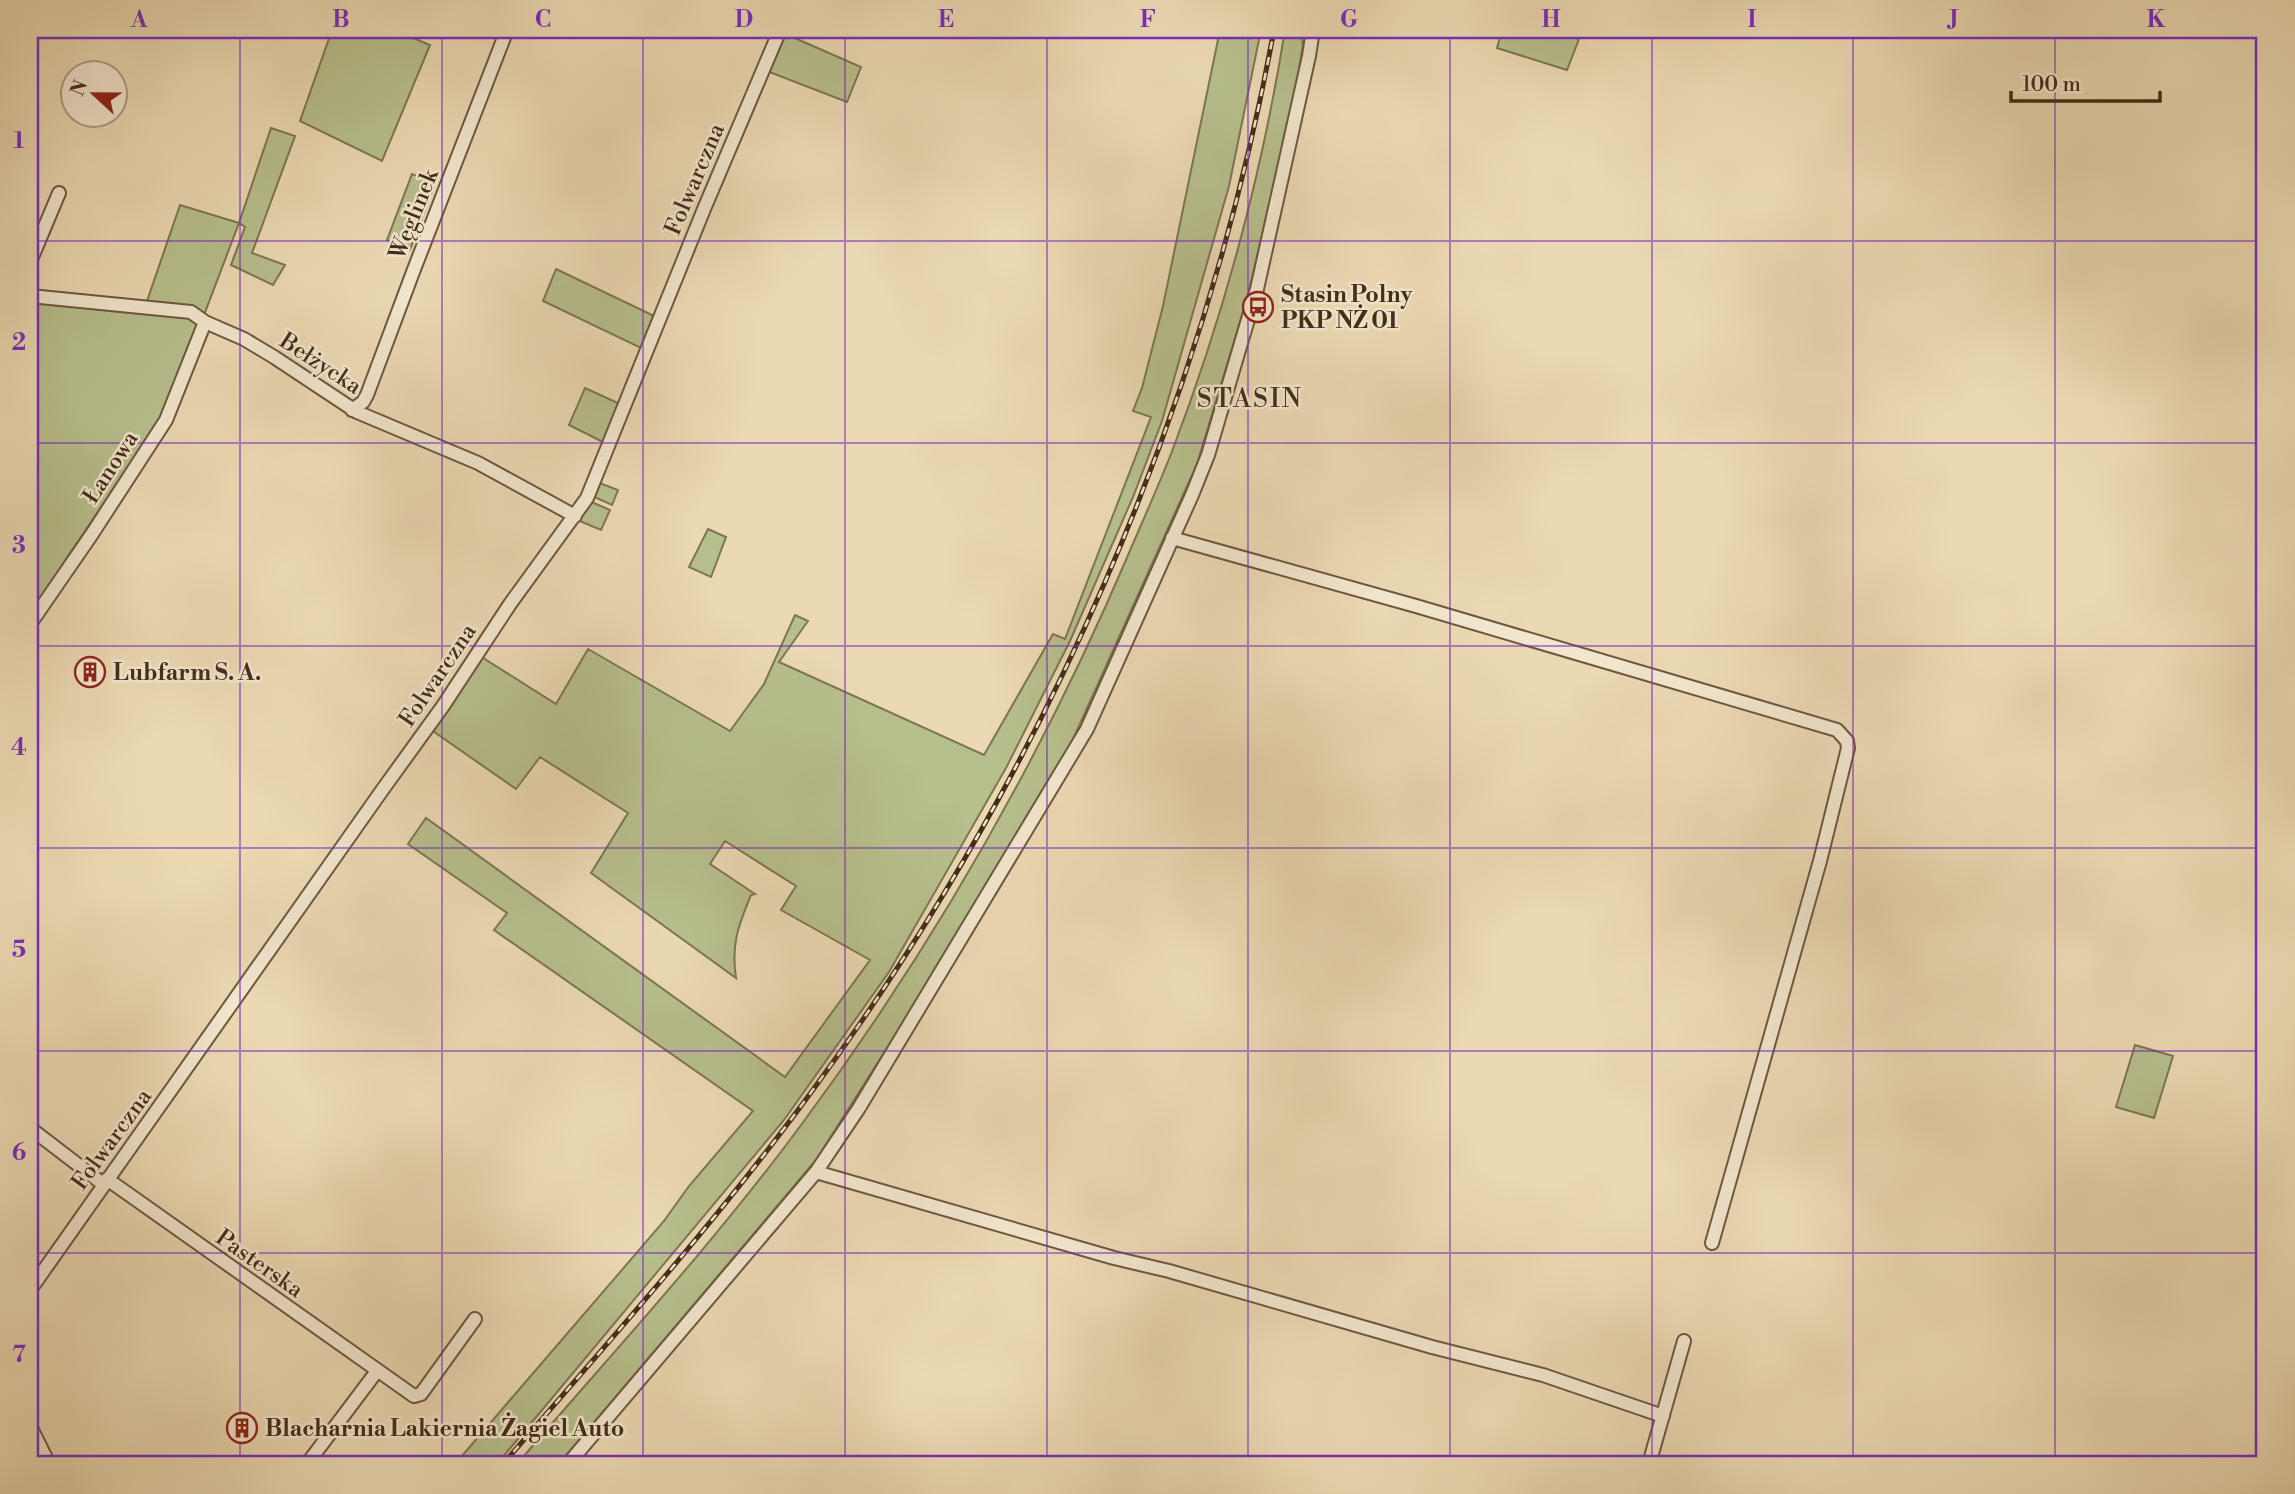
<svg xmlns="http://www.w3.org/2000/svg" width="2295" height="1494" font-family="'Libre Bodoni',serif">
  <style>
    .green { fill: #b7bf8d; stroke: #7d7653; stroke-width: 2 }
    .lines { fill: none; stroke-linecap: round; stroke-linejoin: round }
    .minor-casing { stroke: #6d5840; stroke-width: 16 }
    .minor { stroke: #f2e6ce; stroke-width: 12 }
    .rail-casing { stroke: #432d19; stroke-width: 5 }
    .rail { stroke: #f2e6ce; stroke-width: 2.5; stroke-dasharray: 8; stroke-linecap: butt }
    .grid { fill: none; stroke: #7b2cbf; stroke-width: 2; stroke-opacity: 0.55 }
    .labels { text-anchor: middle; stroke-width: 5; stroke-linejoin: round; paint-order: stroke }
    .street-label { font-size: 23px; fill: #432d19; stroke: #f2e6ce }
    .poi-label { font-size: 23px; font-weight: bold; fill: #432d19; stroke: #f2e6ce; text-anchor: start }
    .quarter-label { font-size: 26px; letter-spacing: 2px; fill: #432d19; stroke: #f2e6ce }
    .neatline { fill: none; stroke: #7b2cbf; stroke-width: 2.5 }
    .grid-label { font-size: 23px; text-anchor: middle; font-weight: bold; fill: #7b2cbf }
  </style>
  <rect width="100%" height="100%" fill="#ebd9b3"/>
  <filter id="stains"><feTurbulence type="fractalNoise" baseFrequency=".00286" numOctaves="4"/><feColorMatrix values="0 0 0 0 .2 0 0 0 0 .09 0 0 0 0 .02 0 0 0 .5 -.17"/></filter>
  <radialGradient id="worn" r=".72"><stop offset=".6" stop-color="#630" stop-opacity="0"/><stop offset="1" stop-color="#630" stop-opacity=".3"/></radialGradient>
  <!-- green -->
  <path class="green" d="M332,30h62l36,15 -48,116 -82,-40z
    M1220,30h41l-32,156 -67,235 -29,76 -63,144 -64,127 -117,204 -105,148 -287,344h-42l209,-243 25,-35 64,-75 -259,-181 13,-17 -99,-69 18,-26 359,259 85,-117 -89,-50 15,-24 -71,-45 -15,23 45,30 -4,1c-13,31 -20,50 -15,83l-145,-105 37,-60 -88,-56 -24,32 -86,-60 50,-73 76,48 32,-55 142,82 34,-47 31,-69 13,6 -29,41 205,93 69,-121 12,5 86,-222 -18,-6 9,-23 21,-82z
    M1285,30h16l2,15 -8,49 -47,201 -51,169 -127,282 -148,247 -106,167 -257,304h-42c97,-113 199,-223 287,-343 131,-177 239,-366 325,-568 14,-33 29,-66 42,-99 52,-136 91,-280 114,-424z
    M1502,30h56l-1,2 22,7 -12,31 -70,-22z
    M781,32l80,35 -14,35 -83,-32z
    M271,128l24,8 -43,117 33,12 -12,20 -42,-20 14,-38 -6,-4 -35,92 -58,-11 34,-99 59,18z
    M412,174l23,9 -25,67 -23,-10z
    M556,269l96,46 2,7 -11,27 -100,-48z
    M30,299l164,19 5,6 -38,94 -131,195z
    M585,388l35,16 -15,39 -36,-18z
    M597,482l21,8 -6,15 -20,-9z
    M589,501l21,9 -9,20 -26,-11z
    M708,529l18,8 -15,40 -22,-10z
    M2135,1045l38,11 -19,62 -38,-11z"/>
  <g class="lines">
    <!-- minor casing -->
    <g class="minor-casing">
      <path id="minor" d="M30,262l29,-69
        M30,296l161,16 14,10 39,17 30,18 83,55 121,51 97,53
        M352,410l11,-8 4,-7 46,-123 94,-242
        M1172,538l244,68 421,124 10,11 1,7 -28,113 -108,382
        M30,624l62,-90 74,-114 39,-98
        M30,1128l73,56
        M816,1172l298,86 55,13 263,76 111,28 120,41
        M107,1179l307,217 7,-2 54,-75
        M30,1290l353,-501 60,-83 67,-102 77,-106 117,-289 76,-179
        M30,1426l19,38
        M307,1464l70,-93
        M568,1464l248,-292 43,-64 228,-379 105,-234 16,-40 49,-166 52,-233 4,-26
        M1649,1464l35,-123"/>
    </g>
    <!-- minor -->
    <use href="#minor" class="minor"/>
    <!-- rail casing -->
    <g class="rail-casing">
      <path id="rail" d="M503,1464c106,-123 216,-245 312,-377 229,-313 389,-676 459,-1057"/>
    </g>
    <!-- rail -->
    <use href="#rail" class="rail"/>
  </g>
  <!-- grid -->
  <path class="grid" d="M240,30v1434M442,30v1434M643,30v1434M845,30v1434M1047,30v1434M1248,30v1434M1450,30v1434M1652,30v1434M1853,30v1434M2055,30v1434M30,241h2235M30,443h2235M30,646h2235M30,848h2235M30,1051h2235M30,1253h2235"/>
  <!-- icons -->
  <defs>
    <g id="bus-ring" transform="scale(1.575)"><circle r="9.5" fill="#f2e6ce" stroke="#8f2418" stroke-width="1.5"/><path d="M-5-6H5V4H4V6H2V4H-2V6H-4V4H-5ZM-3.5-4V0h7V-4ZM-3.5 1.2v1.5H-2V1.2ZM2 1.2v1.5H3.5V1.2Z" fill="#8f2418"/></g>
    <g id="building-ring" transform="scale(1.575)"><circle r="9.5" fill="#f2e6ce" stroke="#8f2418" stroke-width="1.5"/><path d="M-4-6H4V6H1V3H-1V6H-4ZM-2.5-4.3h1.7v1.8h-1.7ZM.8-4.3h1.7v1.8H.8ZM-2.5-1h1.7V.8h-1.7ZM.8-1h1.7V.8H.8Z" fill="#8f2418"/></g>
  </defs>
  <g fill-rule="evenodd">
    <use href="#bus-ring" x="1258" y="307"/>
    <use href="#building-ring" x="90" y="672"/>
    <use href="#building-ring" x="242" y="1428"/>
  </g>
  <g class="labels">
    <!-- street labels -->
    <g class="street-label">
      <text transform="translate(694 179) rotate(-67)" y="8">Folwarczna</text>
      <text transform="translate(413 214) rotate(-68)" y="8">Węglinek</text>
      <text transform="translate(321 363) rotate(33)" y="8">Bełżycka</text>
      <text transform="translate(110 467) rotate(-57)" y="8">Łanowa</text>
      <text transform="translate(437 675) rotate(-56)" y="8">Folwarczna</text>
      <text transform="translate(111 1139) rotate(-54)" y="8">Folwarczna</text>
      <text transform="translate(260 1263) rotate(35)" y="8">Pasterska</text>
    </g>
    <!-- poi labels -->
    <g class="poi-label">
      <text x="1281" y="302">Stasin Polny<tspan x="1281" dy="26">PKP NŻ 01</tspan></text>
      <text x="113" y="680">Lubfarm S. A.</text>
      <text x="265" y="1436">Blacharnia Lakiernia Żagiel Auto</text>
    </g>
    <!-- quarter labels -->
    <g class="quarter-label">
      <text x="1250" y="407">STASIN</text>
    </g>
  </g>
  <!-- margin -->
  <rect width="2295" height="1494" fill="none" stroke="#ebd9b3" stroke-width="77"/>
  <!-- north arrow -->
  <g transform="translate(94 94) rotate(292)"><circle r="33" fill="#f2e6ce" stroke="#ac9c86" stroke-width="2"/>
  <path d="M0-5L12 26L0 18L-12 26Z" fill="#8f2418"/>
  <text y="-10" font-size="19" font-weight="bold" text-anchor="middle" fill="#432d19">N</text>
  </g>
  <!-- scale -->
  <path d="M2011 91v10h149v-10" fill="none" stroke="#432d19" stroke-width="3.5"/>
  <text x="2022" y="91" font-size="21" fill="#432d19" stroke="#f2e6ce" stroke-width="5" paint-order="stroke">100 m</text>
  <rect x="38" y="38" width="2218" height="1418" class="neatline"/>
  <g class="grid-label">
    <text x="139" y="27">A</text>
    <text x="341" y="27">B</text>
    <text x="543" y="27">C</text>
    <text x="744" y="27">D</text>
    <text x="946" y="27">E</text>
    <text x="1148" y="27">F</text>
    <text x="1349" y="27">G</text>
    <text x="1551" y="27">H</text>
    <text x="1752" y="27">I</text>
    <text x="1954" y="27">J</text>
    <text x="2156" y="27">K</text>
    <text x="19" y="148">1</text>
    <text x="19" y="350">2</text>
    <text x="19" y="553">3</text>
    <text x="19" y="755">4</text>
    <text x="19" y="957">5</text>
    <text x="19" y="1160">6</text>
    <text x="19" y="1362">7</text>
  </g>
  <rect width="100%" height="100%" filter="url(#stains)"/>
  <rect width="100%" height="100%" fill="url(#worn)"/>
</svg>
